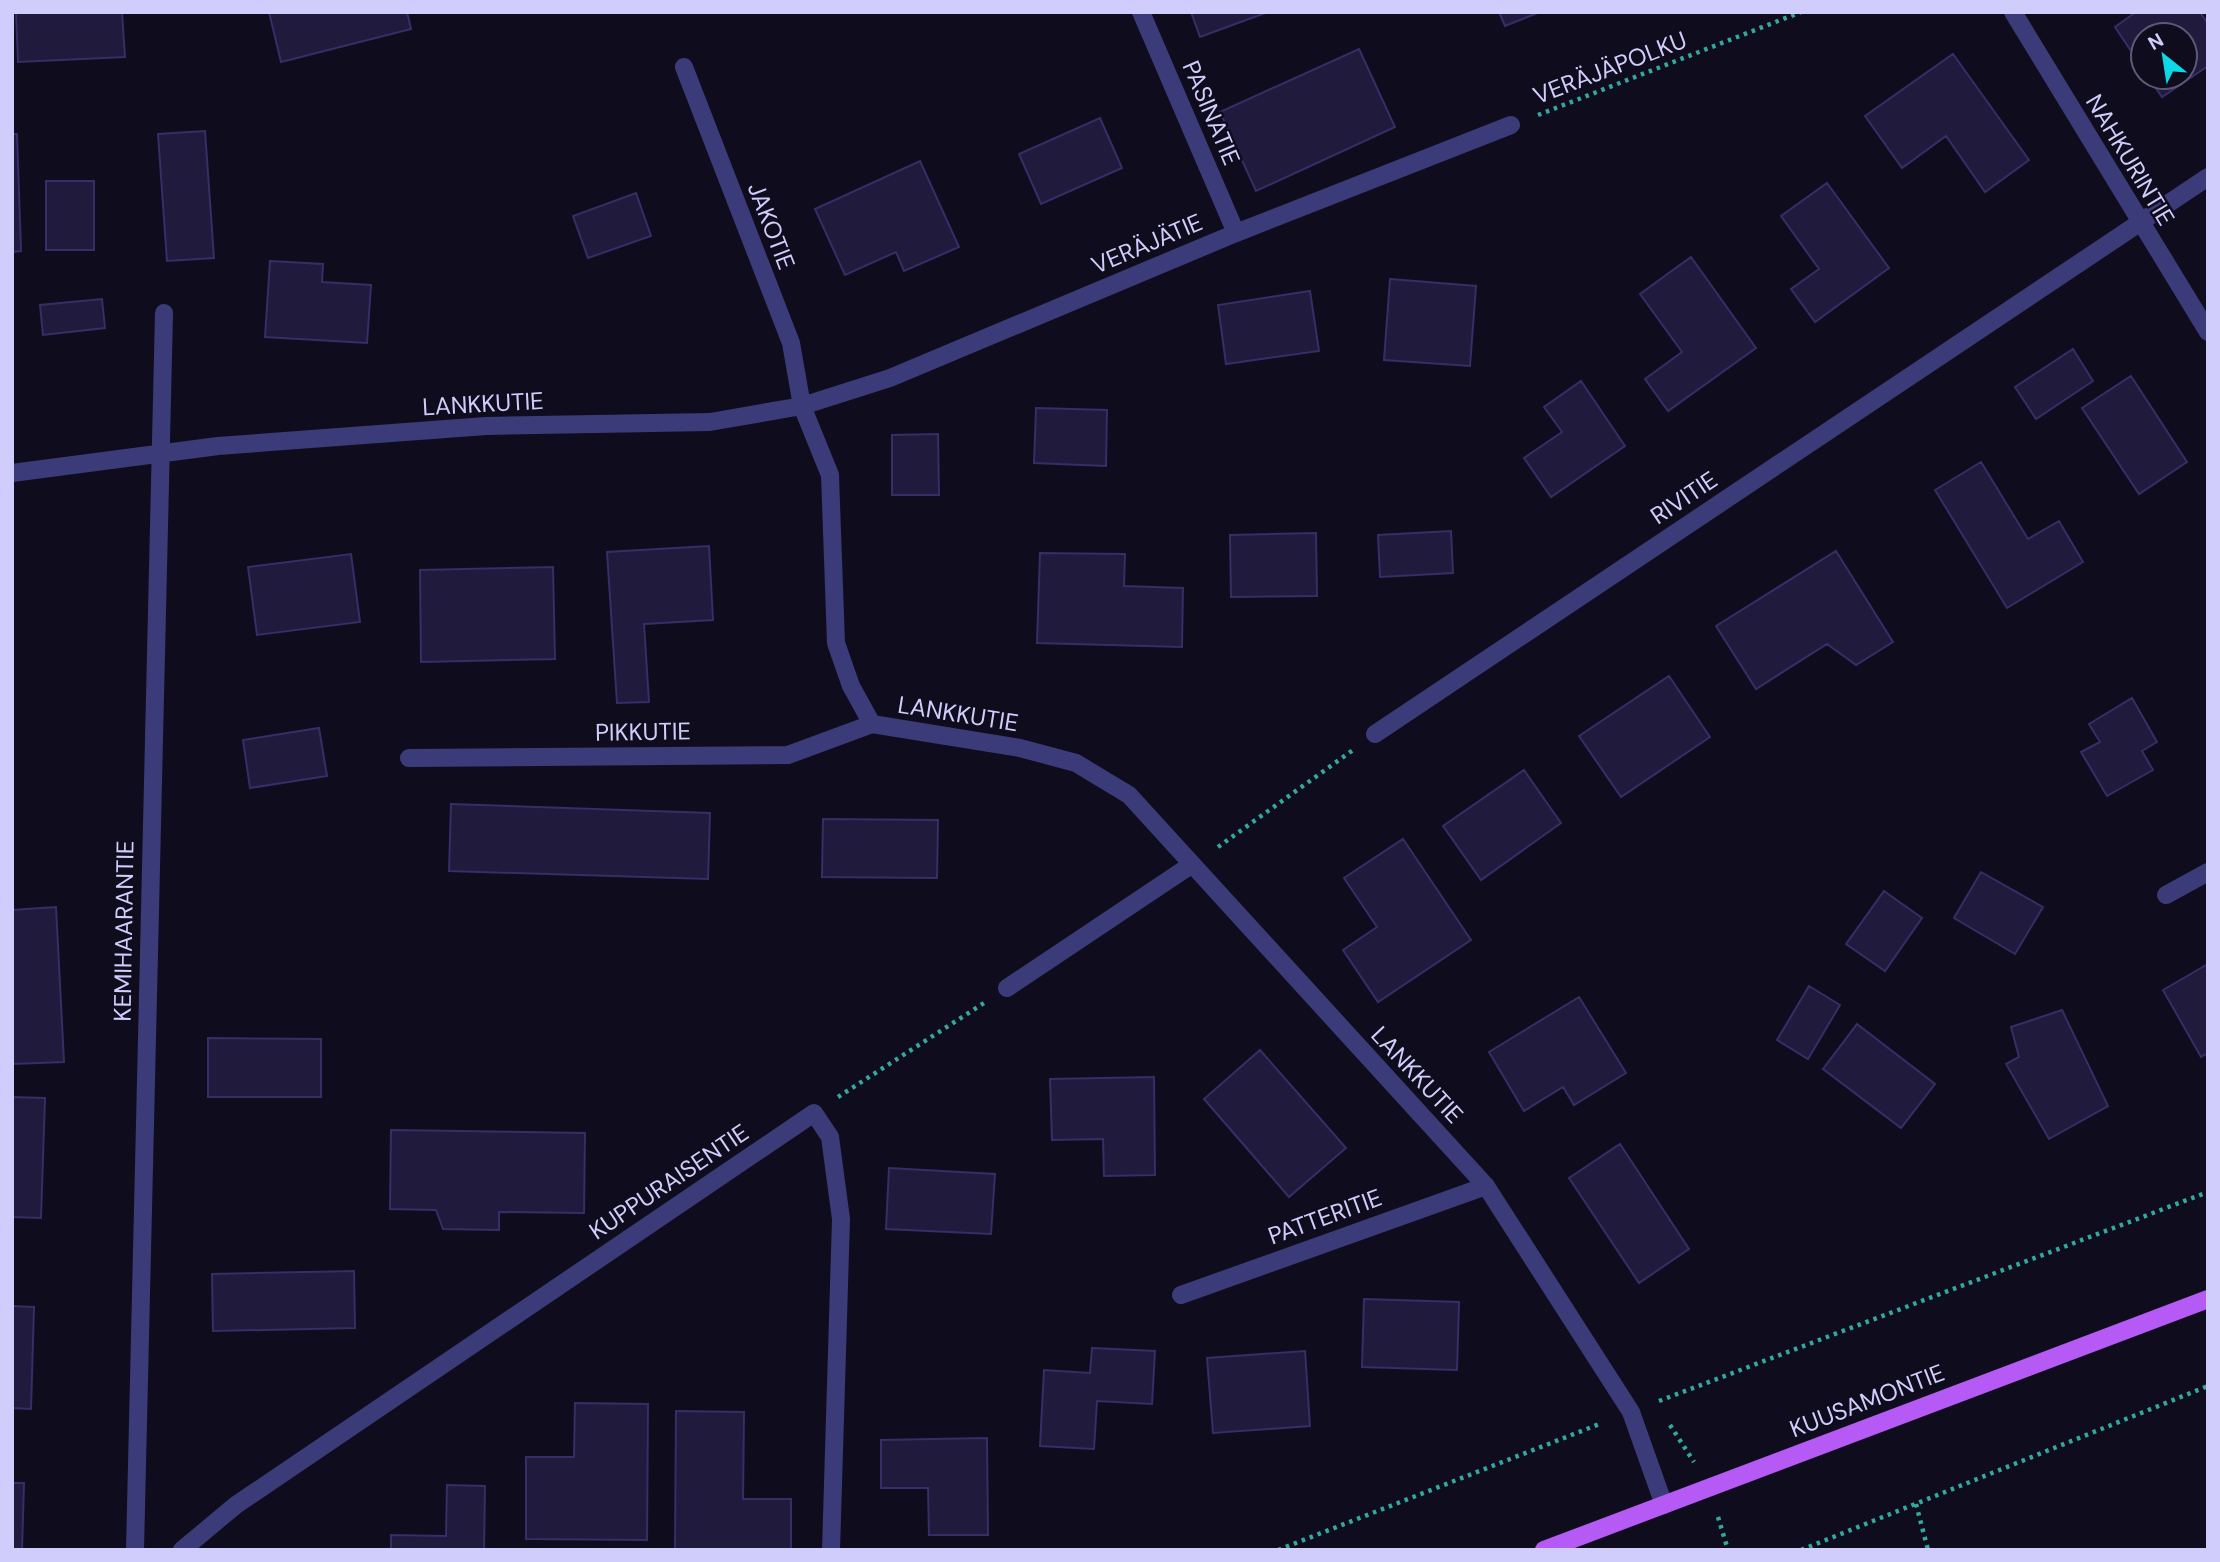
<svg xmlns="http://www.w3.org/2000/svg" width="2220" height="1562" font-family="'DM Sans',sans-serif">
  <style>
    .building { fill: #201a3d; stroke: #372d67; stroke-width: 2 }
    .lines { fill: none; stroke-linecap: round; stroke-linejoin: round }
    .path { stroke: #34a89d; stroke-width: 4.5; stroke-dasharray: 3.5 5; stroke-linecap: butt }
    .minor { stroke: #3b3b79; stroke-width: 18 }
    .major { stroke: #b65af5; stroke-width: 18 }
    .labels { text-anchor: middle; stroke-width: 5; stroke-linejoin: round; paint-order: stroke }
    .street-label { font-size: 24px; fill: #d0ccfc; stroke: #0f0d1d }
  </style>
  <rect width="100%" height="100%" fill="#0f0d1d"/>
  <!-- building -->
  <path class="building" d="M16,12h106l3,45 -107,5z
    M269,12h138l4,17 -130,33z
    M1191,12h77l-68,25z
    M1499,12h41l-35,14z
    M2136,12h64l8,12v42l-46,31 -14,-20h37v-42h-42v34l-28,-42z
    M1359,49l36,78 -139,64 -36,-79z
    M1953,54l76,106 -44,32 -39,-56 -44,32 -37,-52z
    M1100,118l22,50 -81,36 -22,-50z
    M205,131l9,127 -47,3 -9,-127z
    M12,134h5l4,117 -9,1z
    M920,161l39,86 -55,24 -8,-19 -51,23 -30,-66z
    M46,181h48v69h-48z
    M1827,183l62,85 -74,54 -24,-33 28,-20 -38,-53z
    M636,193l15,43 -63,22 -15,-42z
    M1691,257l65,91 -88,63 -23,-32 37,-27 -42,-58z
    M270,261l53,3 -1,18 49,3 -4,58 -102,-6z
    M1390,279l86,7 -6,80 -86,-6z
    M1310,291l9,60 -93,13 -8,-59z
    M102,299l3,29 -62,7 -3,-30z
    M2073,349l20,32 -57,38 -21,-32z
    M2131,376l56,86 -48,32 -57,-86z
    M1581,381l44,65 -74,51 -27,-39 38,-26 -18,-25z
    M1036,408l71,2 -1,56 -72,-3z
    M938,434l1,61h-47v-60z
    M1981,462l47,77 31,-18 24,41 -76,46 -72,-118z
    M1451,531l2,42 -73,4 -2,-42z
    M1316,533l1,63 -86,1 -1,-62z
    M709,546l4,74 -69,4 5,78 -32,1 -10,-151z
    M1836,551l57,91 -37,23 -29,-21 -71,45 -40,-63z
    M1040,553l85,1 -1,32 59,2 -1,59 -145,-4z
    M351,554l9,68 -103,13 -9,-68z
    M553,567l2,92 -134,3 -1,-92z
    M1669,676l41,61 -89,60 -42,-61z
    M2132,698l25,44 -15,9 11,19 -46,26 -26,-44 19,-10 -11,-18z
    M319,728l8,48 -77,12 -7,-48z
    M1524,770l37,53 -80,57 -38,-54z
    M451,804l259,9 -2,66 -259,-8z
    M823,819l115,1 -1,58 -115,-1z
    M1403,839l68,101 -93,62 -35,-52 34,-23 -33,-49z
    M1981,872l62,35 -28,47 -61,-36z
    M1884,891l38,27 -37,53 -39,-27z
    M56,907l8,155 -52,2v-154z
    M2208,964v89l-7,4 -38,-67z
    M1809,986l31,19 -32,54 -31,-19z
    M1579,997l47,76 -52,32 -11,-18 -39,24 -35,-59z
    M2062,1010l46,96 -59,33 -43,-75 13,-7 -8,-30z
    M1857,1024l78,60 -34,44 -78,-59z
    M208,1038l113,1v58h-113z
    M1260,1050l86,98 -57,49 -85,-98z
    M1154,1077l1,98 -51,1 -1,-37 -51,1 -2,-61z
    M12,1097l33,1 -4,120 -29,-1z
    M391,1130l194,3 -1,80 -85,-1v18l-56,-1 -7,-19 -46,-1z
    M1620,1144l69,105 -50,34 -70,-105z
    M889,1168l106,6 -4,60 -105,-5z
    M354,1271l1,57 -142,3 -1,-57z
    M1364,1299l95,3 -2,68 -95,-3z
    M12,1306l22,1 -3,102 -19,-1z
    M1092,1348l63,3 -3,53 -55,-3 -3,48 -54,-3 4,-76 46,3z
    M1305,1351l5,75 -97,7 -6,-75z
    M575,1403l73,1 -1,136 -121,-1v-82h48z
    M676,1411l68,1 -1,87h48v51h-116z
    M987,1438l1,97h-59l-1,-47h-47v-48z
    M12,1483h12l-2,67h-10z
    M447,1485l38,1 -1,64h-93v-15l55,1z"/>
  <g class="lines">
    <!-- path -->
    <path class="path" d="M1538,115l263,-103
      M1218,847l135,-97
      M838,1097l146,-94
      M1659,1401l549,-209
      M1670,1425l24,37
      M1916,1504l12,46
      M1718,1517l10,33
      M1278,1550l324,-127
      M1801,1550l407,-164"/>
    <!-- minor -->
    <path class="minor" d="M1141,12l95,221
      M2013,12l195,320
      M684,67l107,276 11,63 28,69 6,168 15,43 21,38
      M12,473l206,-27 268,-20 224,-4 92,-16 88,-28 346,-145 275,-108
      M1375,734l833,-557
      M409,758l379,-3 84,-31 148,24 56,15 53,32 357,391 145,226 33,93
      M2166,895l42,-23
      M1007,988l184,-123
      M1181,1295l305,-109
      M135,1550l29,-1237
      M182,1550l54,-45 578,-392 16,24 11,82 -10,331"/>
    <!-- major -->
    <path class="major" d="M1544,1550l664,-251"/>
  </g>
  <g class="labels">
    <!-- street labels -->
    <g class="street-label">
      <text transform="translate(1610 68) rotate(-21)" y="8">VERÄJÄPOLKU</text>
      <text transform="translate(1211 113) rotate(67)" y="8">PASINATIE</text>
      <text transform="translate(2130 160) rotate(59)" y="8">NAHKURINTIE</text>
      <text transform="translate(771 226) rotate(69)" y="8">JAKOTIE</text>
      <text transform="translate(1147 244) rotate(-23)" y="8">VERÄJÄTIE</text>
      <text transform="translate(483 404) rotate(-3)" y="8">LANKKUTIE</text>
      <text transform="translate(1684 498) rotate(-34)" y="8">RIVITIE</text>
      <text transform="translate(958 714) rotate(9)" y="8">LANKKUTIE</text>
      <text transform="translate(643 732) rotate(-1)" y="8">PIKKUTIE</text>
      <text transform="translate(124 931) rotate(-89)" y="8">KEMIHAARANTIE</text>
      <text transform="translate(1417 1075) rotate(47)" y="8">LANKKUTIE</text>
      <text transform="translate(669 1182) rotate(-34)" y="8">KUPPURAISENTIE</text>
      <text transform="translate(1325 1217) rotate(-20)" y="8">PATTERITIE</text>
      <text transform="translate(1867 1401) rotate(-21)" y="8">KUUSAMONTIE</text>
    </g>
  </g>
  <!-- border -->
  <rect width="2220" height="1562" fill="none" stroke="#d0ccfc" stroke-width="28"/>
  <!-- north arrow -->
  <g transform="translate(2164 56) rotate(330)"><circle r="33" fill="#0f0d1d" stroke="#5c5976" stroke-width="2"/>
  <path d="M0-5L12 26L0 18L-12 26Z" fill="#0ed7e6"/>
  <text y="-10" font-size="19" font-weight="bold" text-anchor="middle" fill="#d0ccfc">N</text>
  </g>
</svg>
